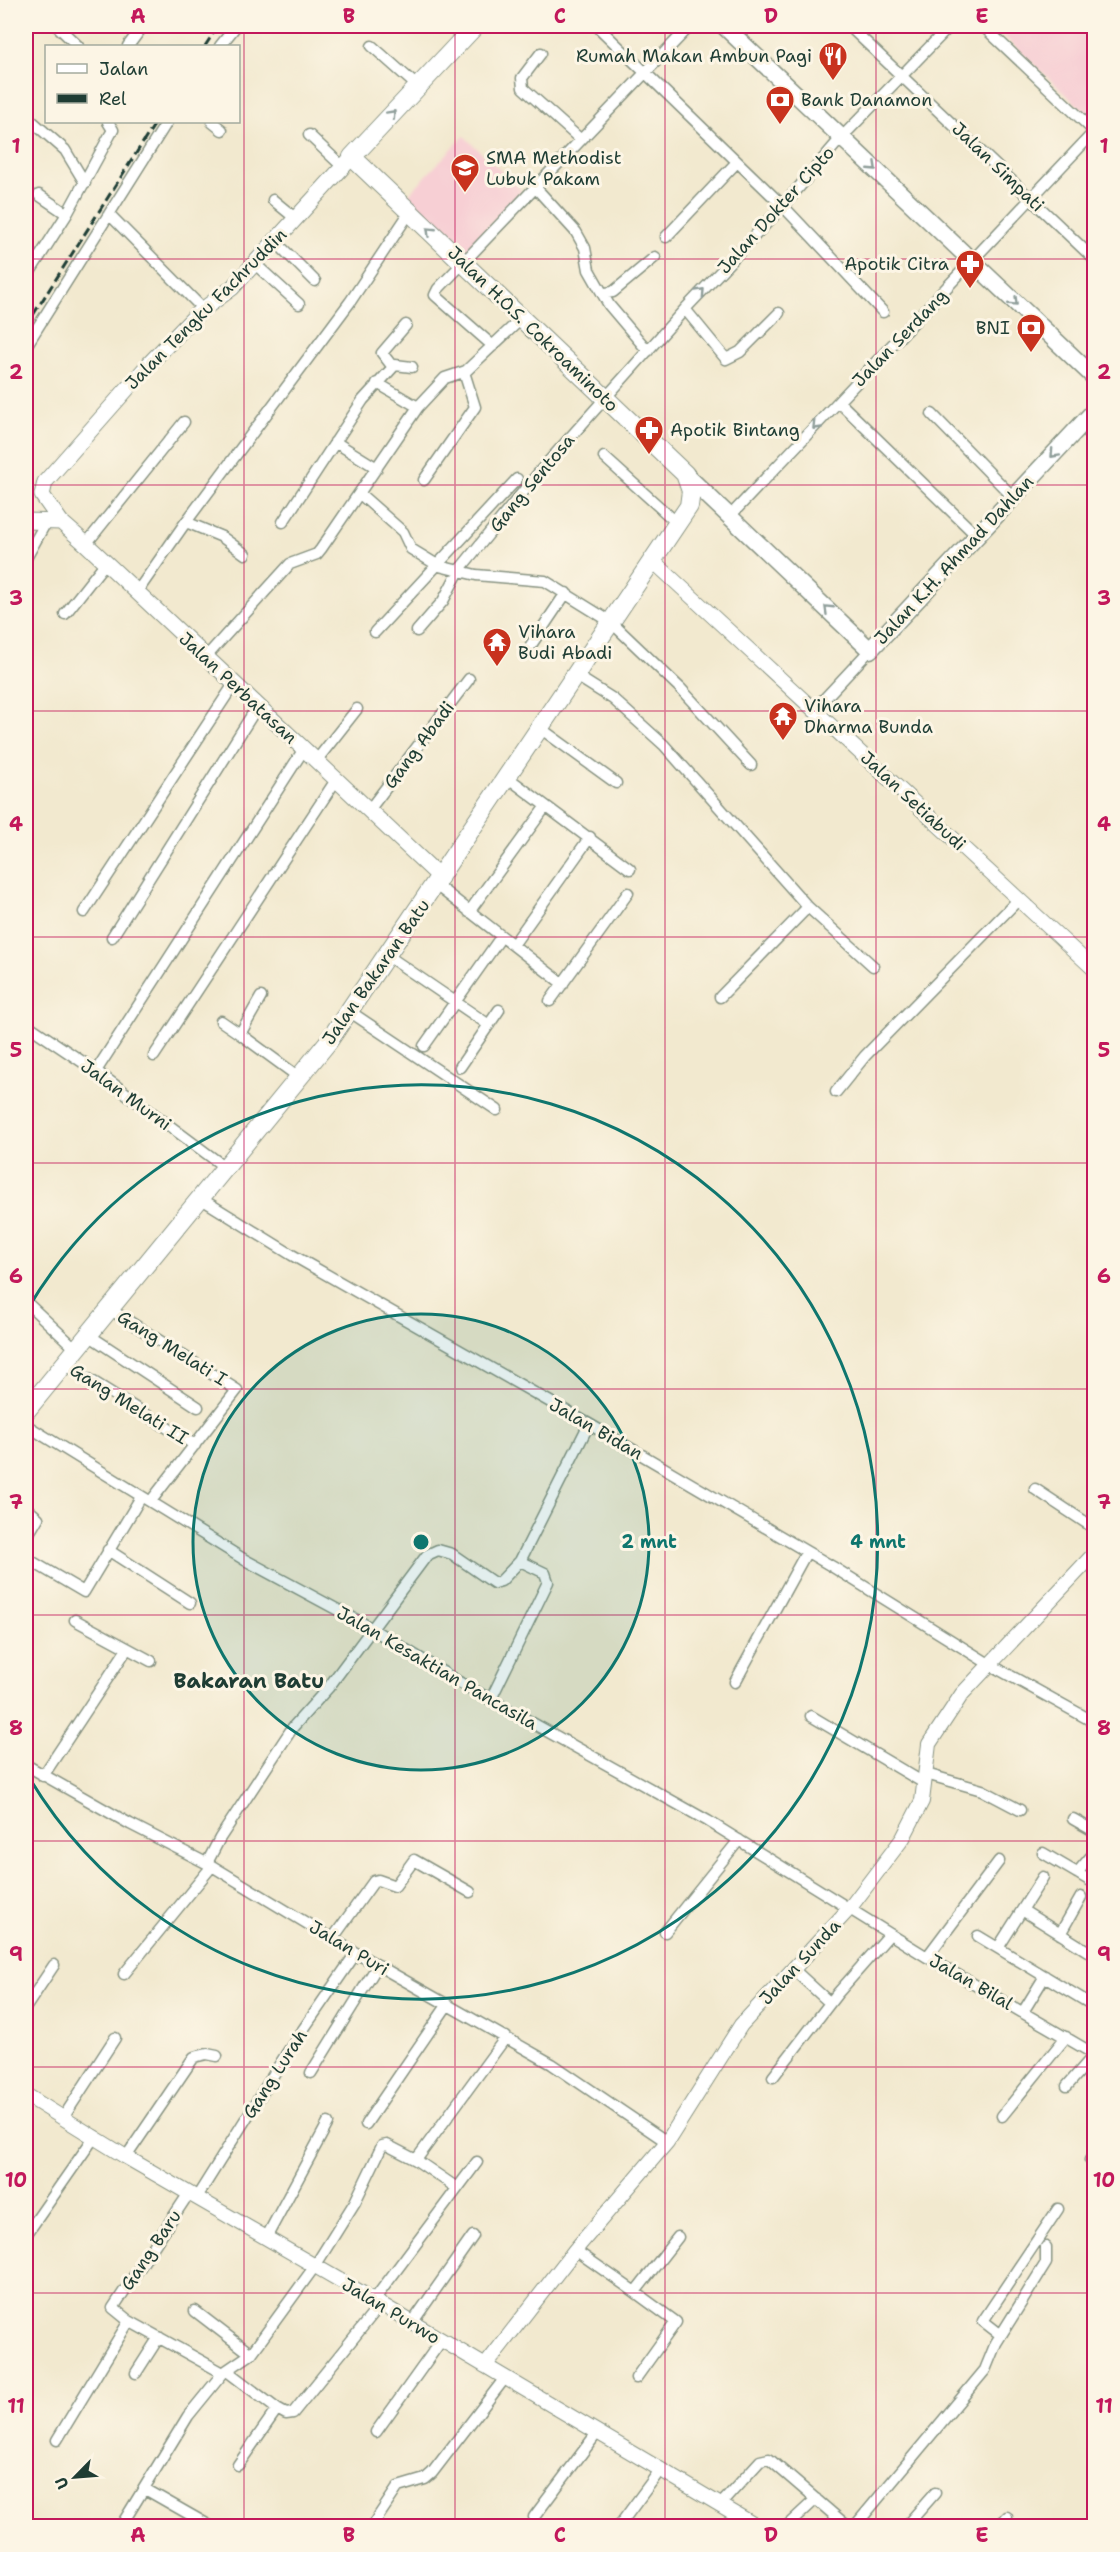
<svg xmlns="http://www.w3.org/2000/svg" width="1120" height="2552" font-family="'Shantell Sans',sans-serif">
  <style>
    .built { fill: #f7cfd4 }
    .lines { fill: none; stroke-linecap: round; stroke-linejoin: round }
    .minor-casing { stroke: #889382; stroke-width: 13 }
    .tertiary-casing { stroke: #889382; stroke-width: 16 }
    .secondary-casing { stroke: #889382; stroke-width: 17 }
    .primary-casing { stroke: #889382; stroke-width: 19 }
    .trunk-casing { stroke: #889382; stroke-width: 20 }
    .minor { stroke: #fff; stroke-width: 10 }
    .tertiary { stroke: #fff; stroke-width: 14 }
    .secondary { stroke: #fff; stroke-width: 15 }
    .primary { stroke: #fff; stroke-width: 16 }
    .trunk { stroke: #fff; stroke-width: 18 }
    .rail { stroke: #1f3d34; stroke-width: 3; stroke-dasharray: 9 4.5; stroke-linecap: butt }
    .oneway { stroke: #8f9e9a }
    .grid { fill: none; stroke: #c2185b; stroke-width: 1.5; stroke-opacity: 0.55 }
    .ring { fill: none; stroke: #0f766e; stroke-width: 3 }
    .labels { text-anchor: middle; stroke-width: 6; stroke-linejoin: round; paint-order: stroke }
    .poi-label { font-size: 18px; fill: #1f3d34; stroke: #fcf5e5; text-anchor: start }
    .street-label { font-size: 18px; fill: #1f3d34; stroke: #fcf5e5 }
    .quarter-label { font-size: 21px; font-weight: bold; fill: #1f3d34; stroke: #fcf5e5 }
    .centre { fill: #0f766e; stroke: #fcf5e5; stroke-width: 3 }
    .ring-label { font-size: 18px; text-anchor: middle; font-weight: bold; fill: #0f766e; stroke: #fcf5e5; stroke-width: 6; stroke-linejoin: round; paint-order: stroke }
    .neatline { fill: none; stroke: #c2185b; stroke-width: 2 }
    .grid-label { font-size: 20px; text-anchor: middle; font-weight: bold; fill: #c2185b }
  </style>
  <rect width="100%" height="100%" fill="#fcf5e5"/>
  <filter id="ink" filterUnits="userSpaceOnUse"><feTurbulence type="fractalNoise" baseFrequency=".0167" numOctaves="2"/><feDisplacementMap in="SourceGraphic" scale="12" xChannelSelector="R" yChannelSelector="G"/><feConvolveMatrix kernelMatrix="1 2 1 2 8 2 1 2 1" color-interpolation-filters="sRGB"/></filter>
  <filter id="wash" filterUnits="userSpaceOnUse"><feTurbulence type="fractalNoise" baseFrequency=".008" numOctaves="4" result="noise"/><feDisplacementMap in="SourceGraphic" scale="24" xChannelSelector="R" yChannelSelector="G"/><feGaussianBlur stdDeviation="1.35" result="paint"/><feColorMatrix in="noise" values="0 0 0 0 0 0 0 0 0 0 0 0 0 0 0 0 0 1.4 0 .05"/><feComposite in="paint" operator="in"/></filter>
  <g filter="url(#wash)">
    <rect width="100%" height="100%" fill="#f2e9cf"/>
    <!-- built -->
    <path class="built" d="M993,26h101v95z
      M464,136l58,55 -56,60 -59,-55z"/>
  </g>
  <g filter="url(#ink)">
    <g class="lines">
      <!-- minor casing -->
      <g class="minor-casing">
        <path id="minor" d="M57,26l21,20
          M597,26l186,180 100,106
          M849,26l245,233
          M983,26l111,105
          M128,46l15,-20
          M220,46l16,-20
          M372,46l45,40
          M541,53l-19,25 1,10 58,52
          M26,116l39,34 20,33
          M212,122l10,8
          M309,135l34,32
          M535,187l41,45 9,16 4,22 20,35 39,46
          M39,195l28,19
          M273,200l22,18
          M109,214l94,95
          M666,237l71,-75
          M275,241l40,40
          M254,263l45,41
          M26,278l41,-64 43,-79 3,-5 -5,-8
          M605,293l8,-1 42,-35
          M685,309l41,50 14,-7 39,-39
          M26,346l141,-224
          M493,346l-58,-51 3,-6 252,-263
          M392,366l-10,-13 24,-28
          M377,383l41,24
          M839,402l138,134
          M932,414l81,83
          M335,442l42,26
          M604,457l73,66
          M424,480l51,-73 -11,-35
          M360,494l43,38 8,17 28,17 37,9 69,6 66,41 69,66 71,77
          M730,516l364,-384
          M186,522l36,15 23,17
          M283,522l80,-122 32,-35 17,2
          M86,544l98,-122
          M26,558l20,-36
          M137,592l46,-66 167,-224 60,-90
          M65,614l41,-52
          M417,631l26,-30 17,-32 81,-99 144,-161 98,-103 58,-68 109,-112
          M375,632l142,-153
          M531,645l35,-52
          M205,658l85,-94 27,-10 4,-5 97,-142 27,-29 21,-7 56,-53
          M575,675l38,24 51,46 144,162 65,59
          M814,710l56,-60
          M540,728l76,55
          M316,761l41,-52
          M507,777l123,92
          M369,810l100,-131
          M436,885l127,99
          M84,912l150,-228
          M469,912l77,-106
          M112,937l145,-230
          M513,945l77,-108
          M388,956l101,69
          M261,997l-21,37 60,44
          M720,997l88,-90
          M550,1001l78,-108
          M349,1011l148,99
          M221,1021l19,13
          M26,1024l70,47 130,97
          M424,1046l77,-109
          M154,1056l182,-276
          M460,1067l39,-57
          M96,1071l208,-322
          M836,1092l29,-36 154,-157
          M200,1198l92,57 297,169 244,143 156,97 105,58
          M26,1302l50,47
          M108,1308l129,82 -86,111
          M87,1334l111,73
          M63,1363l132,82
          M26,1425l219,135 119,64 95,58 249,139 219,136 167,97
          M1035,1489l59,39
          M26,1508l12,10 -12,20
          M108,1550l82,53
          M26,1558l58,34 57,-95
          M75,1620l76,41
          M735,1682l71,-129
          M491,1699l57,-117 -3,-9 -25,-12 69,-137
          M811,1716l113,67
          M26,1765l104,59 82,42 144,87 196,111 115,78
          M926,1774l56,16 38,20
          M43,1776l84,-127
          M1073,1819l21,12
          M1043,1853l51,30
          M207,1863l13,-25 73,-111 35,-39 99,-133 11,-5 14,4 42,29 7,-2 19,-20
          M1077,1873l17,-20
          M1022,1910l72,45
          M665,1932l74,-92
          M1060,1934l21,-37
          M978,1936l116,70
          M333,1938l41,-57 4,-1 17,6 19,-26 56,32
          M998,1948l45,-71
          M927,1957l72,-96
          M794,1970l36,33
          M124,1974l88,-108
          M26,2007l28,-42
          M1023,2012l22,-36
          M311,2073l67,-108
          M773,2077l64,-83 53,-60
          M1067,2086l27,-31
          M1002,2116l64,-79
          M63,2118l52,-80
          M366,2124l82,-120
          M126,2157l68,-100 13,-3 10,2
          M1090,2160l4,-5
          M457,2188l-41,-28 90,-123
          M189,2193l-76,115 16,13 94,52
          M197,2197l90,-144 69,-100
          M28,2232l67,-96
          M266,2238l62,-115
          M575,2250l60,42 43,-55
          M635,2292l41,30 -40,56
          M374,2300l103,-138
          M195,2311l56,43
          M412,2323l61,-87
          M1001,2335l-18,-14 75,-112
          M227,2371l50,38 9,5 7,-1 87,-108
          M136,2373l23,-36
          M376,2432l65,-91
          M57,2440l72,-119
          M238,2465l39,-56
          M145,2489l65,37
          M720,2505l40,-44 9,-2 78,67
          M534,2517l63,-84
          M121,2526l67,-110 35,-43 28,-19 64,-88 40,-64 27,-56 5,-1 29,15
          M372,2526l26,-39 27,-8 7,-6 73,-95
          M619,2526l42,-57
          M787,2526l29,-27
          M855,2526l130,-156 11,-27 50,-80v-16
          M906,2526l29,-33
          M999,2526l8,-9"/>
      </g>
      <!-- tertiary casing -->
      <g class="tertiary-casing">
        <path id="tertiary" d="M652,560l442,409
          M26,2095l100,62 248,143 382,226
          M485,2366l90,-116 92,-108 74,-117 108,-116 54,-71 19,-37 7,-57 33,-50 132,-140"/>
      </g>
      <!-- secondary casing -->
      <g class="secondary-casing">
        <path id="secondary" d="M26,521l35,1 25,22 355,334
          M61,522l-19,-27 3,-13 104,-118 49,-51 34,-25 120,-131"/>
      </g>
      <!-- primary casing -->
      <g class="primary-casing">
        <path id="primary" d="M724,26l370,351
          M685,474l185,176 224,-239"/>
      </g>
      <!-- trunk casing -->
      <g class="trunk-casing">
        <path id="trunk" d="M26,1411l302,-369 361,-536 2,-15 -6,-17 -333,-317 123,-131"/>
      </g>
      <!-- minor -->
      <use href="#minor" class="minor"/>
      <!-- tertiary -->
      <use href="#tertiary" class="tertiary"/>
      <!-- secondary -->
      <use href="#secondary" class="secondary"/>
      <!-- primary -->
      <use href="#primary" class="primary"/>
      <!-- trunk -->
      <use href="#trunk" class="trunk"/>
      <!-- rail -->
      <path class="rail" d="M205,46l13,-20
        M26,326l130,-204"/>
    </g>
    <!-- one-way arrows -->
    <defs><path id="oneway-chevron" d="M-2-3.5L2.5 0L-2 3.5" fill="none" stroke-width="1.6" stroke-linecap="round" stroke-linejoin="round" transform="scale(1.5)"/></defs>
    <g class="oneway">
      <use href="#oneway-chevron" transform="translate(392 114) rotate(-47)"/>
      <use href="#oneway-chevron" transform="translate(873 167) rotate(43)"/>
      <use href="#oneway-chevron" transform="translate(430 231) rotate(-136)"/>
      <use href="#oneway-chevron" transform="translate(701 292) rotate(-47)"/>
      <use href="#oneway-chevron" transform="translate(1014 302) rotate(44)"/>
      <use href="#oneway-chevron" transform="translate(816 426) rotate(134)"/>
      <use href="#oneway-chevron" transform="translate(1054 454) rotate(133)"/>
      <use href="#oneway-chevron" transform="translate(828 609) rotate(-136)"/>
    </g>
  </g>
  <!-- grid -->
  <path class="grid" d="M244,26v2500M455,26v2500M665,26v2500M876,26v2500M26,259h1068M26,485h1068M26,711h1068M26,937h1068M26,1163h1068M26,1389h1068M26,1615h1068M26,1841h1068M26,2067h1068M26,2293h1068"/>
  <!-- distance rings -->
  <circle cx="421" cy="1542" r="228" fill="#0f766e" fill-opacity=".12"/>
  <g class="ring">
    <circle cx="421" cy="1542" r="228"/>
    <path d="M27 1310A457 457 0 1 1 27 1774"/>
  </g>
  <!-- icons -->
  <defs>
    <g id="restaurant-pin" transform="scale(1.5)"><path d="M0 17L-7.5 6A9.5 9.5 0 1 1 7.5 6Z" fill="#c8321e" stroke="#fcf5e5"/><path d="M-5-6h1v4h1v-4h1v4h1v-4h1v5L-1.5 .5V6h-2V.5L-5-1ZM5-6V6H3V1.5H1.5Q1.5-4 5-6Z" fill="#fff"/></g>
    <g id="bank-pin" transform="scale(1.5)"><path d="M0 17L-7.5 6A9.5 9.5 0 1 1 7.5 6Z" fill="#c8321e" stroke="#fcf5e5"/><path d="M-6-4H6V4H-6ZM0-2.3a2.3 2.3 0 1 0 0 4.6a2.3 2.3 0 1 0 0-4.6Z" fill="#fff"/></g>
    <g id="school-pin" transform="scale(1.5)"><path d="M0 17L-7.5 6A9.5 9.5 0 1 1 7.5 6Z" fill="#c8321e" stroke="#fcf5e5"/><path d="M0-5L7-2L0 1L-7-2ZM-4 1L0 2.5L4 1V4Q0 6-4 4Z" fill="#fff"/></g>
    <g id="pharmacy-pin" transform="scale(1.5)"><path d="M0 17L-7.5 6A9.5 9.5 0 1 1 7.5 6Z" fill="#c8321e" stroke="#fcf5e5"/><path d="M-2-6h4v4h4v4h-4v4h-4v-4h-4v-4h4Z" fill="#fff"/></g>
    <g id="temple-pin" transform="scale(1.5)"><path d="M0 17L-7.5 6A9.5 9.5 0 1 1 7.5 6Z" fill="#c8321e" stroke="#fcf5e5"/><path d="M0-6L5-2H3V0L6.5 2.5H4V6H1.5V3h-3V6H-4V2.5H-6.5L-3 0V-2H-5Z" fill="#fff"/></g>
  </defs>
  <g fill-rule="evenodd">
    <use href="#restaurant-pin" x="833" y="56"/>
    <use href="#bank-pin" x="780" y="100"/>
    <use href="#school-pin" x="465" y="168"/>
    <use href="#pharmacy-pin" x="970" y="264"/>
    <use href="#bank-pin" x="1031" y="328"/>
    <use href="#pharmacy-pin" x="649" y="430"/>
    <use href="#temple-pin" x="497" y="642"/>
    <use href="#temple-pin" x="783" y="716"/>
  </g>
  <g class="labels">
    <!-- poi labels -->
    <g class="poi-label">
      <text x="812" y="62" text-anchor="end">Rumah Makan Ambun Pagi</text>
      <text x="801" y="106">Bank Danamon</text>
      <text x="486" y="164">SMA Methodist<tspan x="486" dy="21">Lubuk Pakam</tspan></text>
      <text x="949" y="270" text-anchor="end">Apotik Citra</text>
      <text x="1010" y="334" text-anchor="end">BNI</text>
      <text x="670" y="436">Apotik Bintang</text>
      <text x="518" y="638">Vihara<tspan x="518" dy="21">Budi Abadi</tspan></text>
      <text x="804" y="712">Vihara<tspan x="804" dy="21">Dharma Bunda</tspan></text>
    </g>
    <!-- street labels -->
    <g class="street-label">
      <text transform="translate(998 167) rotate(44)" y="6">Jalan Simpati</text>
      <text transform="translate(776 210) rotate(-48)" y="6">Jalan Dokter Cipto</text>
      <text transform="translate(206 309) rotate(-45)" y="6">Jalan Tengku Fachruddin</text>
      <text transform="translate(533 329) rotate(44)" y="6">Jalan H.O.S. Cokroaminoto</text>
      <text transform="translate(900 338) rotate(-46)" y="6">Jalan Serdang</text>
      <text transform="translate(532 483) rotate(-50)" y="6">Gang Sentosa</text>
      <text transform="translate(954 560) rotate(-47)" y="6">Jalan K.H. Ahmad Dahlan</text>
      <text transform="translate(238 688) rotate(43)" y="6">Jalan Perbatasan</text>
      <text transform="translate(419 745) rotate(-53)" y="6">Gang Abadi</text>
      <text transform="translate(913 801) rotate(43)" y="6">Jalan Setiabudi</text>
      <text transform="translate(376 972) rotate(-55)" y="6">Jalan Bakaran Batu</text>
      <text transform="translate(126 1095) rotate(36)" y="6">Jalan Murni</text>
      <text transform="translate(172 1348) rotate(32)" y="6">Gang Melati I</text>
      <text transform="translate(129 1404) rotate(32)" y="6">Gang Melati II</text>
      <text transform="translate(596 1429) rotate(30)" y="6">Jalan Bidan</text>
      <text transform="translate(437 1668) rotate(30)" y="6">Jalan Kesaktian Pancasila</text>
      <text transform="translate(349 1948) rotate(31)" y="6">Jalan Puri</text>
      <text transform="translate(800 1962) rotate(-47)" y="6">Jalan Sunda</text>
      <text transform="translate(971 1982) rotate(30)" y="6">Jalan Bilal</text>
      <text transform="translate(275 2074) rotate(-57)" y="6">Gang Lurah</text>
      <text transform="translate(151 2250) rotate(-56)" y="6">Gang Baru</text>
      <text transform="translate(391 2311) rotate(31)" y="6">Jalan Purwo</text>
    </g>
    <!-- quarter labels -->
    <g class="quarter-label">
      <text x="249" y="1688">Bakaran Batu</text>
    </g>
  </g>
  <circle cx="421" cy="1542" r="9" class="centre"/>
  <g class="ring-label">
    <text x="649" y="1548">2 mnt</text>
    <text x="878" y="1548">4 mnt</text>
  </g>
  <!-- margin -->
  <rect width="1120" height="2552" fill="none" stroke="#fcf5e5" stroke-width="66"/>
  <!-- legend -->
  <rect x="45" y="45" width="195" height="78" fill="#fcf5e5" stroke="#a4ab9e" stroke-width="1.5"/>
  <rect x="57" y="64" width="30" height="9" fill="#ffffff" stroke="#a4ab9e" stroke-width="1.5"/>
  <text x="99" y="75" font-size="18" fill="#1f3d34">Jalan</text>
  <rect x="57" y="94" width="30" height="9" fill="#1f3d34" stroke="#a4ab9e" stroke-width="1.5"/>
  <text x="99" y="105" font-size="18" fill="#1f3d34">Rel</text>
  <!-- north arrow -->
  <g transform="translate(75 2477) rotate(245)" stroke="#fcf5e5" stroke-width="4.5" paint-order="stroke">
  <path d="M0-4.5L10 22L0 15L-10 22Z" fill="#1f3d34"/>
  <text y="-9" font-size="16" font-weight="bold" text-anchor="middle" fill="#1f3d34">U</text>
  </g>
  <rect x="33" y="33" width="1054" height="2486" class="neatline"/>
  <g class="grid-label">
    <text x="138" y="23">A</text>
    <text x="349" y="23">B</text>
    <text x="560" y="23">C</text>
    <text x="771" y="23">D</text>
    <text x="982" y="23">E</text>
    <text x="16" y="153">1</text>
    <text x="1104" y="153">1</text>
    <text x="16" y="379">2</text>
    <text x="1104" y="379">2</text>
    <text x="16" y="605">3</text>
    <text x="1104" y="605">3</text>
    <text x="16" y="831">4</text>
    <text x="1104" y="831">4</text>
    <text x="16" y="1057">5</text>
    <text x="1104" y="1057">5</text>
    <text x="16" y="1283">6</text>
    <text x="1104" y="1283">6</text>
    <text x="16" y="1509">7</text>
    <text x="1104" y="1509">7</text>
    <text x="16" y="1735">8</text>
    <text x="1104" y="1735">8</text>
    <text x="16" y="1961">9</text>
    <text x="1104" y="1961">9</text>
    <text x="16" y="2187">10</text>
    <text x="1104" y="2187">10</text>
    <text x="16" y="2413">11</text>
    <text x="1104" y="2413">11</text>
    <text x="138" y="2542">A</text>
    <text x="349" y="2542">B</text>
    <text x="560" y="2542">C</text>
    <text x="771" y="2542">D</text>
    <text x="982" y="2542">E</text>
  </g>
</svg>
